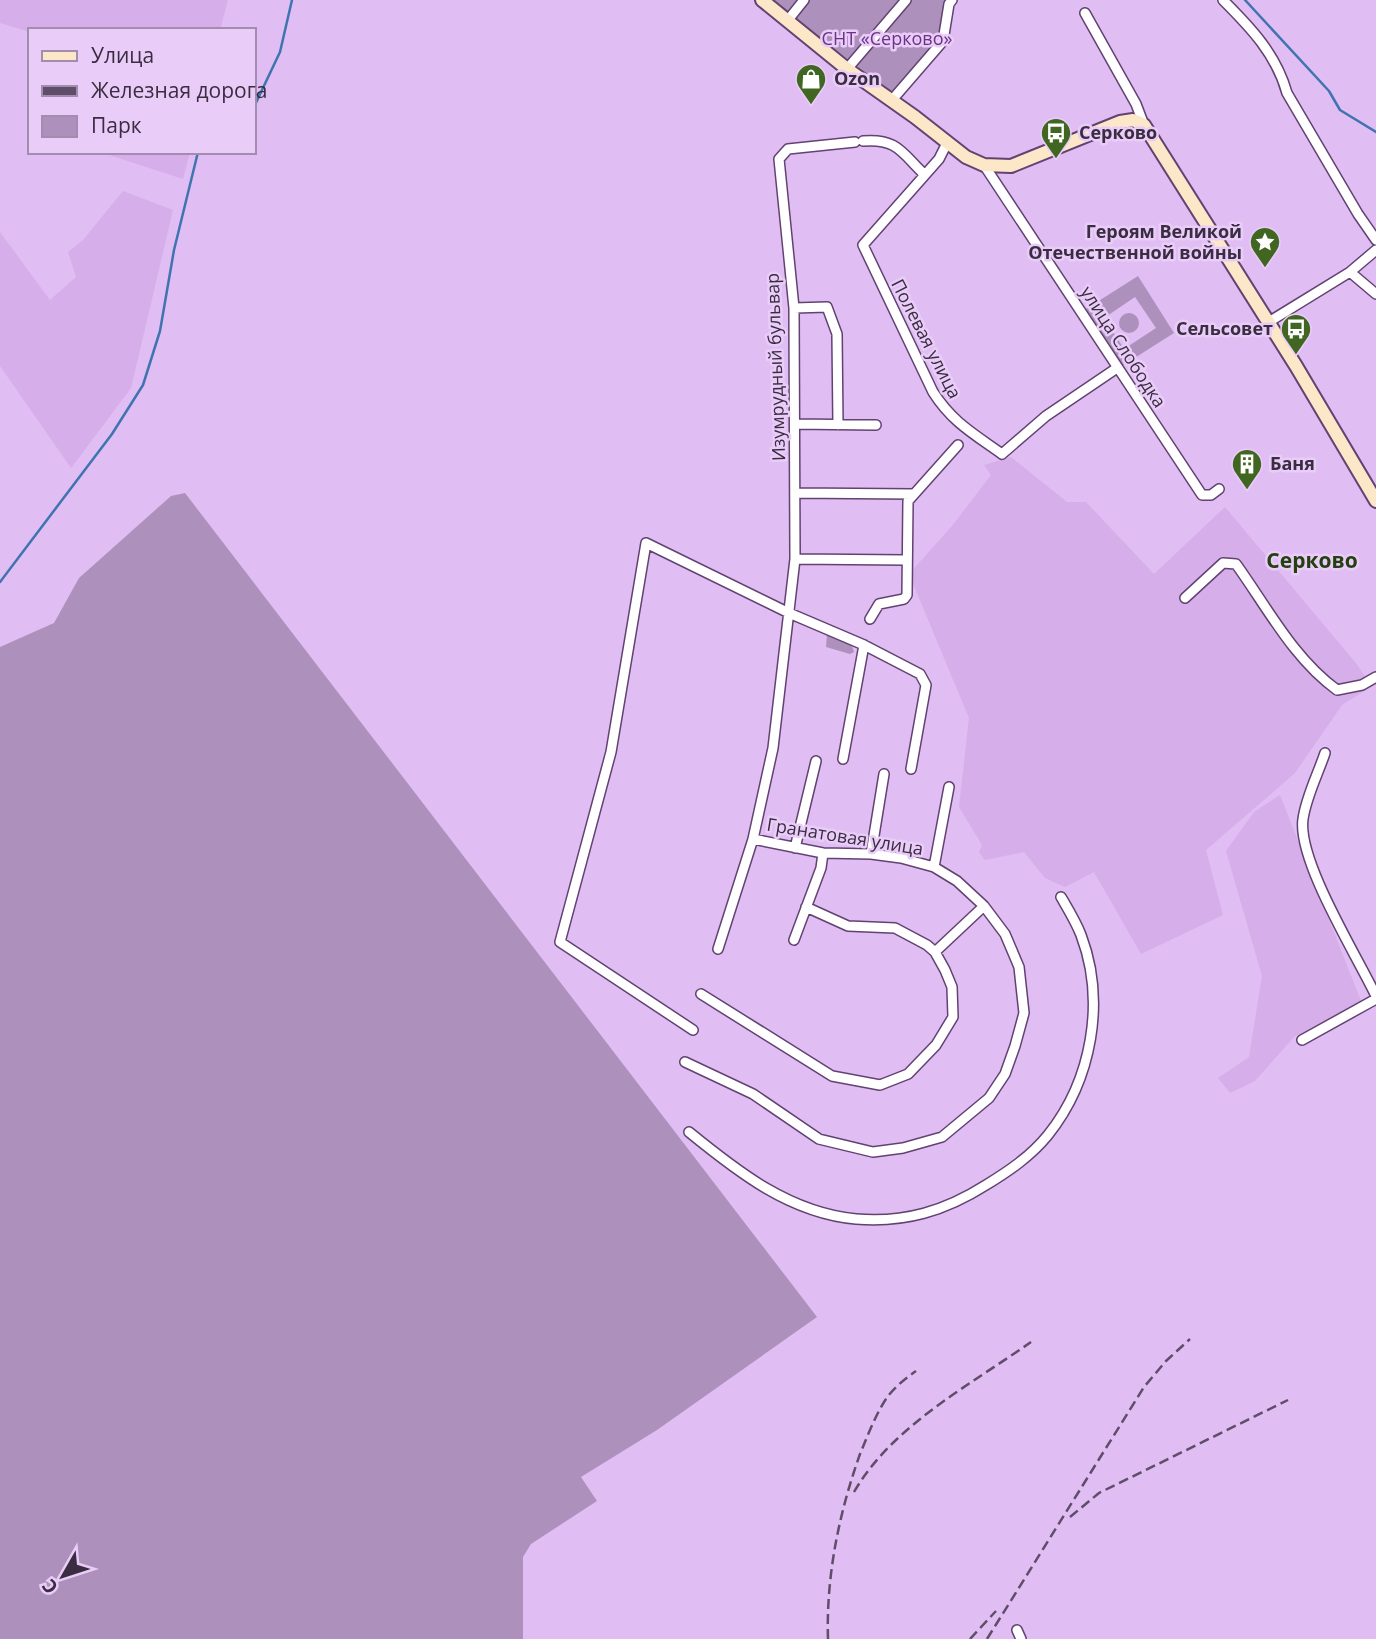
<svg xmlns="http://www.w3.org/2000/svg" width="1376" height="1639" font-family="'Open Sans',sans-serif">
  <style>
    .built { fill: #d6aeea }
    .green { fill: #ad91bc; fill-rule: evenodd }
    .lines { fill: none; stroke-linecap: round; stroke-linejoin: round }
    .stream { stroke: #4074b1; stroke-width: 2.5 }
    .street-casing { stroke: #614271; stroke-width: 12 }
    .secondary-casing { stroke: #614271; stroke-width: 16 }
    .street { stroke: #fff; stroke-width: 9 }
    .secondary { stroke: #fce7c8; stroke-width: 12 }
    .rail { stroke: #604d6a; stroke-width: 2.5; stroke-dasharray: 10 5; stroke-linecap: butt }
    .labels { text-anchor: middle; stroke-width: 5; stroke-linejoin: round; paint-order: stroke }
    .park-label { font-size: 18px; fill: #6b3285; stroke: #e9cdf8 }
    .poi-label { font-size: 18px; font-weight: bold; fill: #3a2c41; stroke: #e9cdf8; text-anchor: start }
    .street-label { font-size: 18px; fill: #3a2c41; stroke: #e9cdf8 }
    .quarter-label { font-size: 21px; font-weight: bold; fill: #254010; stroke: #e9cdf8 }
  </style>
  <rect width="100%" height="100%" fill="#e0bdf3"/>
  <!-- built -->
  <path class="built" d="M0,0h228l-8,30h-190v2l-30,-9z
    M100,152h90l-7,27z
    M123,191l50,19 -42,178 -60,80 -71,-102v-134l50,68 26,-23 -8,-25 15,-12z
    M1011,457l56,45h19l68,72 71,-67 130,155 17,24 -30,19 -47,68 -89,77 17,65 -82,39 -47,-82 -29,15 -20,-9 -21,-26 -39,8 -6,-8 3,-7 -23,-38 10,-89 -60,-144 43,-48 39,-51 -7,-10z
    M1280,795l81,206 -67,36 -39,44 -25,12 -12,-15 31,-21 13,-81 -36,-125 28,-39z"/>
  <!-- green -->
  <path class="green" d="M771,0h174l-8,42 -45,51z
    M1138,276l36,57 -52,33 -36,-57zM1135,297l21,31 -32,21 -20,-31z
    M1119 323a10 10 0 1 1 20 0a10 10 0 1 1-20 0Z
    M185,493l632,824 -160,113 -76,47 16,24 -66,43 -8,13v82h-523v-992l54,-24 25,-45 92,-82z
    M827,634l25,12 2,6 -4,2 -24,-7z"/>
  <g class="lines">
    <!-- stream -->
    <path class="stream" d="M1245,0l84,91 11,19 36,22
      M254,107l26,-55 12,-52
      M0,582l112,-148 31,-49 17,-54 14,-81 24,-98"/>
    <!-- street casing -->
    <g class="street-casing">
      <path id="street" d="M1223,0c28,28 53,54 64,93l71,121 18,26
        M1085,13l51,91 8,21
        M788,20l16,-20
        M847,69l59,-69
        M892,100l51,-59 6,-37 3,-4
        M863,141c34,-3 39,12 61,33
        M947,143l-8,16 -76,86 70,147c19,30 41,42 69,62l44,-38 71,-48
        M984,165l218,330h9l8,-6
        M1350,272l26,22
        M794,308l33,-1 10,27 1,91
        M1267,323l83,-51 26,-22
        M795,424l81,1
        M795,493l119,1
        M795,559l111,1
        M1185,598l38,-35 13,1c31,43 57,94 101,126l25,-5 14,-8
        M870,619l9,-15 25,-5 3,-4 1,-94 50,-56
        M1325,753c-7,21 -19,44 -22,66 -6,41 54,137 73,177
        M843,759l21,-114
        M795,848l21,-87
        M871,854l13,-80
        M934,867l15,-80
        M794,940l27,-72 2,-15
        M718,949l35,-110 20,-91 22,-189 -1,-251 -15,-149 9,-10 67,-7
        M935,952l49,-46
        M701,994l131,82 48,9 28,-11 28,-29 17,-28 -1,-30 -7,-17 -10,-18 -8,-7 -32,-17 -47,-2 -42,-19
        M693,1030l-133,-88 51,-190 35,-209 143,70 75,32 56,29 6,11 -15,84
        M1302,1040l74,-41
        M685,1062l68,32 66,45 54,13 30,-4 39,-11 47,-39 16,-24 10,-28 9,-33 -5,-46 -14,-33 -21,-28 -27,-25 -23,-14 -33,-9 -30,-4 -48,-1 -70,-14
        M689,1132c49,40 101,81 167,87 49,4 89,-8 130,-34 23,-14 45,-29 62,-50 44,-55 58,-134 33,-200 -5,-13 -13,-26 -20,-38
        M1017,1630l4,9"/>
    </g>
    <!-- secondary casing -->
    <g class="secondary-casing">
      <path id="secondary" d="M762,0l85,69 68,48 51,40 18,8 27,1 109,-44 13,-2 11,5 152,241 80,135"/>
    </g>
    <!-- street -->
    <use href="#street" class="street"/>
    <!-- secondary -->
    <use href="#secondary" class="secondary"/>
    <!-- rail -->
    <path class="rail" d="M854,1492c38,-66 116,-107 177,-150
      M1070,1517l29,-24 189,-93
      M828,1639c-2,-63 11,-126 32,-185 8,-19 16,-41 28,-58 8,-10 18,-18 28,-25
      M970,1639l26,-28
      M987,1639l157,-252 22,-26 24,-22"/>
  </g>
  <!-- icons -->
  <defs>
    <g id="shop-pin" transform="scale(1.575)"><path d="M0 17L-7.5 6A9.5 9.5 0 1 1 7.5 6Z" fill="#406621" stroke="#e9cdf8"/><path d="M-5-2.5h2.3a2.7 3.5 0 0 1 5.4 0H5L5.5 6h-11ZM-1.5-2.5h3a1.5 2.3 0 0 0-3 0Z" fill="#fff"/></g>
    <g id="bus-pin" transform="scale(1.575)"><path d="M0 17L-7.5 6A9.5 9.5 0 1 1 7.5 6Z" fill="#406621" stroke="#e9cdf8"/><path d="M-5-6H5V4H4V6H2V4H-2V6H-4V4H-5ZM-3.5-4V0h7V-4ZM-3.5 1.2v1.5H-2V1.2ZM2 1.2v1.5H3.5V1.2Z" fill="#fff"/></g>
    <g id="sight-pin" transform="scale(1.575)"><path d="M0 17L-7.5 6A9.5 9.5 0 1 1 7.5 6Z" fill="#406621" stroke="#e9cdf8"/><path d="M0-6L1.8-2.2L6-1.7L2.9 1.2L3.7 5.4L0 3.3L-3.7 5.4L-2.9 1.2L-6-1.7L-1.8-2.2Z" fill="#fff"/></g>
    <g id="building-pin" transform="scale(1.575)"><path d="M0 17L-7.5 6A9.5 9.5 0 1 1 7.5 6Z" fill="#406621" stroke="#e9cdf8"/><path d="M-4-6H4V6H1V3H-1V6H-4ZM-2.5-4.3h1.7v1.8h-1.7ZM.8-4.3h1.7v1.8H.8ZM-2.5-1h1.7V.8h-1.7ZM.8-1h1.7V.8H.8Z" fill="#fff"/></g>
  </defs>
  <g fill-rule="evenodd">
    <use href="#shop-pin" x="811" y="79"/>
    <use href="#bus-pin" x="1056" y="133"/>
    <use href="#sight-pin" x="1265" y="242"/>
    <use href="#bus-pin" x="1296" y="329"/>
    <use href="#building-pin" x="1247" y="464"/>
  </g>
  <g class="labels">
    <!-- park labels -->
    <g class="park-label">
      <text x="887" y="45">СНТ «Серково»</text>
    </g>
    <!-- poi labels -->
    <g class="poi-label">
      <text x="834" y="85">Ozon</text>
      <text x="1079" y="139">Серково</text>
      <text x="1242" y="238" text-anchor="end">Героям Великой<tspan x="1242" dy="21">Отечественной войны</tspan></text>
      <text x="1273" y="335" text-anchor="end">Сельсовет</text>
      <text x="1270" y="470">Баня</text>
    </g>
    <!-- street labels -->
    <g class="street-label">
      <text transform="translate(926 339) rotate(63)" y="6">Полевая улица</text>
      <text transform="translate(1123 347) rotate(57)" y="6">улица Слободка</text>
      <text transform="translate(776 367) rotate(-92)" y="6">Изумрудный бульвар</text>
      <text transform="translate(845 837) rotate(9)" y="6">Гранатовая улица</text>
    </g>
    <!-- quarter labels -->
    <g class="quarter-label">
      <text x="1312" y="568">Серково</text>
    </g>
  </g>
  <!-- legend -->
  <rect x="28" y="28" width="228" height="126" fill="#e9cdf8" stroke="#a38daf" stroke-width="2"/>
  <rect x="42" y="51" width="35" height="10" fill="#fce7c8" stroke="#a38daf" stroke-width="2"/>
  <text x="91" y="63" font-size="21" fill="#3a2c41">Улица</text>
  <rect x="42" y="86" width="35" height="10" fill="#604d6a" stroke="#a38daf" stroke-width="2"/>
  <text x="91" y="98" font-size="21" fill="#3a2c41">Железная дорога</text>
  <rect x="42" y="116" width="35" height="21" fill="#ad91bc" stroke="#a38daf" stroke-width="2"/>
  <text x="91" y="133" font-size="21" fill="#3a2c41">Парк</text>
  <!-- north arrow -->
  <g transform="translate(63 1576) rotate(231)" stroke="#e9cdf8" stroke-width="5" paint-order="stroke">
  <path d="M0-5L12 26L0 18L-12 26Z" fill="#3a2c41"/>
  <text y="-10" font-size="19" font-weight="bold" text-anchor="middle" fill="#3a2c41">С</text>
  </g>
</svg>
